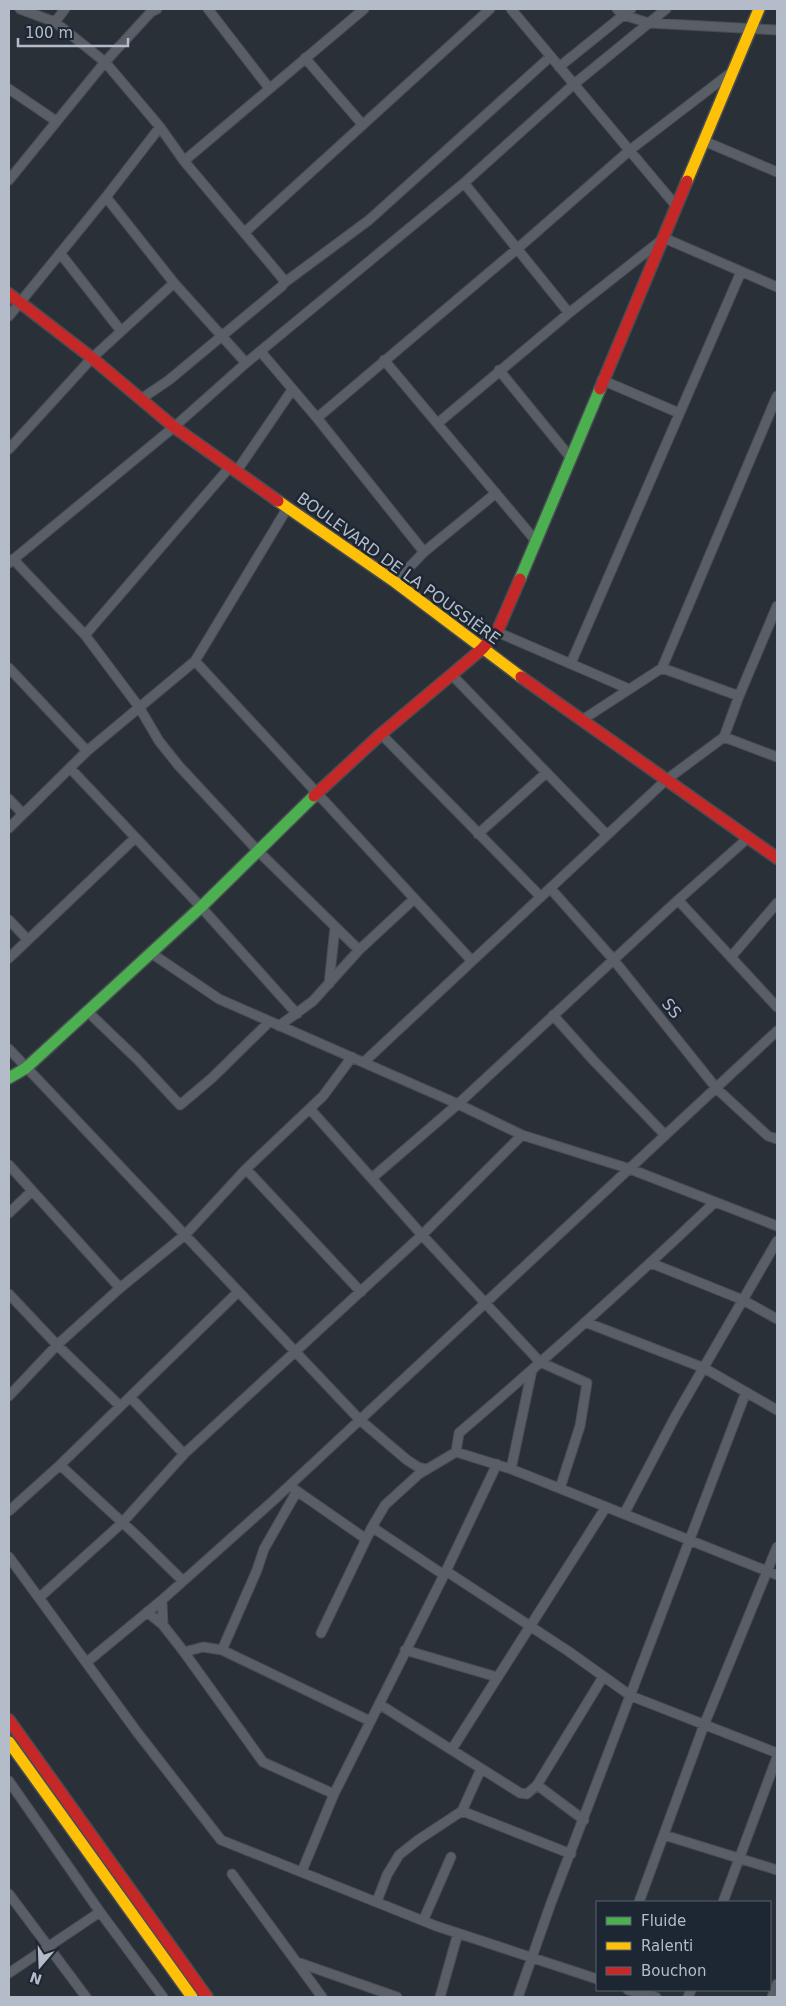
<svg xmlns="http://www.w3.org/2000/svg" width="786" height="2006" font-family="'DejaVu Sans',sans-serif">
  <style>
    .lines { fill: none; stroke-linecap: round; stroke-linejoin: round }
    .street-casing { stroke: #484c53; stroke-width: 11 }
    .fast-casing { stroke: #484c53; stroke-width: 14 }
    .slow-casing { stroke: #484c53; stroke-width: 14 }
    .jam-casing { stroke: #484c53; stroke-width: 14 }
    .street { stroke: #5a5e66; stroke-width: 9 }
    .fast { stroke: #4caf50; stroke-width: 11 }
    .slow { stroke: #ffc107; stroke-width: 11 }
    .jam { stroke: #c62828; stroke-width: 11 }
    .labels { text-anchor: middle; stroke-width: 5; stroke-linejoin: round; paint-order: stroke }
    .street-label { font-size: 16px; fill: #b4bcc9; stroke: #1d2633 }
  </style>
  <rect width="100%" height="100%" fill="#2a3038"/>
  <g class="lines">
    <!-- street casing -->
    <g class="street-casing">
      <path id="street" d="M20,9l35,13 50,40 55,65 24,34 99,118 1,4
        M208,9l61,79
        M511,9l166,198
        M617,9l6,6 26,8 128,7
        M55,22l10,-13
        M305,58l57,66
        M559,67l72,-58
        M9,89l47,32
        M704,141l73,31
        M184,161l180,-152
        M9,180l96,-118 46,-50 6,-3
        M464,183l105,130
        M106,197l68,86 72,80
        M245,232l245,-223
        M60,253l61,78
        M9,316l97,-119 54,-70
        M261,352l56,66 107,134 -29,30
        M384,360l151,180
        M499,370l71,87
        M602,380l77,33
        M141,399l28,-19 113,-94 2,-3 85,-63 181,-163
        M317,418l200,-169 113,-99 103,-79
        M438,423l131,-110 95,-75 113,49
        M9,449l83,-91 82,-75
        M236,472l56,-82
        M424,552l72,-59
        M13,559l72,76 54,72 20,34 20,25 79,85 101,99
        M9,563l165,-136 72,-64 218,-180 109,-98 93,-76
        M497,632l132,57
        M85,635l144,-167
        M195,661l277,300
        M571,663l170,-391
        M9,668l78,83
        M662,668l115,-272
        M451,674l156,161
        M582,720l80,-52 77,28
        M381,734l160,163
        M724,737l53,20
        M70,768l131,139 96,107
        M9,799l13,14
        M9,828l78,-77 108,-90 93,-154
        M478,834l68,-61
        M550,888l63,71 104,130 51,47 9,3
        M678,900l99,107
        M9,920l19,20
        M151,953l68,46 239,105 64,31 108,34 147,57
        M731,957l46,-54
        M9,958l126,-120
        M329,984l6,-57
        M87,1011l50,48 43,46 32,-27 57,-56
        M553,1015l41,46 71,74
        M279,1026l34,-25 46,-51 55,-51
        M9,1049l351,371 47,40 11,7 8,2
        M364,1062l302,-282 58,-43 15,-41 38,-90
        M310,1109l112,126 118,127 47,21 -7,43 -20,62
        M9,1165l111,123
        M246,1169l115,123
        M372,1178l86,-74 220,-204 70,-62
        M9,1213l23,-22
        M651,1263l92,37 34,19
        M9,1294l48,51 63,61
        M585,1322l119,46 73,42
        M9,1396l48,-51 63,-57 66,-54 60,-65 77,-73 29,-39
        M130,1397l54,57
        M456,1452l3,-19c88,-75 173,-152 256,-231
        M60,1465l76,70 47,46
        M511,1469l21,-99
        M294,1489l72,50
        M9,1511l51,-46 178,-173
        M624,1514l51,-97 102,-176
        M372,1527l72,48
        M9,1557l128,175 84,108 215,86 161,53
        M446,1571l122,80 63,45 146,57
        M39,1598l83,-75 62,-69 238,-219 100,-100
        M162,1600l1,25
        M147,1612l16,13 21,27 79,110 71,32
        M321,1633l51,-106 13,-22 34,-31 37,-22 55,17 266,106
        M222,1650l35,-80 7,-21 33,-58
        M405,1650l92,27
        M184,1652l19,-5 19,3 148,71
        M87,1662l75,-62 113,-101 502,-468
        M379,1704l141,89 7,1 10,-9 66,-108
        M452,1749l154,-242
        M9,1781l91,131 63,85
        M537,1785l47,35
        M462,1811l109,43
        M664,1835l113,35
        M302,1871l32,-77 112,-223 51,-107
        M232,1874l90,123
        M9,1894l77,103
        M377,1901l10,-26 12,-20 19,-15 44,-29 19,-42
        M639,1902l65,-177 73,-178
        M723,1902l54,-145
        M423,1921l28,-64
        M297,1962l100,35
        M9,1973l91,-61
        M628,1990l28,7
        M440,1997l18,-64
        M518,1997l33,-94 195,-511
        M688,1997l3,-7
        M772,1997l5,-13"/>
    </g>
    <!-- fast casing -->
    <g class="fast-casing">
      <path id="fast" d="M520,579l80,-190
        M9,1078l17,-10 175,-161 113,-111"/>
    </g>
    <!-- slow casing -->
    <g class="slow-casing">
      <path id="slow" d="M687,181l72,-172
        M278,501l117,81 126,95
        M9,1742l183,255"/>
    </g>
    <!-- jam casing -->
    <g class="jam-casing">
      <path id="jam" d="M9,294l83,64 82,69 104,74
        M600,389l87,-208
        M521,677l256,181
        M314,796l67,-62 101,-85 15,-17 23,-53
        M9,1720l198,277"/>
    </g>
    <!-- street -->
    <use href="#street" class="street"/>
    <!-- fast -->
    <use href="#fast" class="fast"/>
    <!-- slow -->
    <use href="#slow" class="slow"/>
    <!-- jam -->
    <use href="#jam" class="jam"/>
  </g>
  <g class="labels">
    <!-- street labels -->
    <g class="street-label">
      <text transform="translate(399 568) rotate(36)" y="6">BOULEVARD DE LA POUSSIÈRE</text>
      <text transform="translate(672 1008) rotate(51)" y="6">SS</text>
    </g>
  </g>
  <!-- border -->
  <rect width="786" height="2006" fill="none" stroke="#b4bcc9" stroke-width="20"/>
  <!-- legend -->
  <rect x="596" y="1901" width="175" height="90" fill="#1d2633" stroke="#59626f"/>
  <rect x="606" y="1917" width="25" height="8" fill="#4caf50" stroke="#59626f"/>
  <text x="641" y="1926" font-size="15" fill="#b4bcc9">Fluide</text>
  <rect x="606" y="1942" width="25" height="8" fill="#ffc107" stroke="#59626f"/>
  <text x="641" y="1951" font-size="15" fill="#b4bcc9">Ralenti</text>
  <rect x="606" y="1967" width="25" height="8" fill="#c62828" stroke="#59626f"/>
  <text x="641" y="1976" font-size="15" fill="#b4bcc9">Bouchon</text>
  <!-- north arrow -->
  <g transform="translate(40 1966) rotate(199)" stroke="#1d2633" stroke-width="4" paint-order="stroke">
  <path d="M0-4L9 19L0 12L-9 19Z" fill="#b4bcc9"/>
  <text y="-8" font-size="14" font-weight="bold" text-anchor="middle" fill="#b4bcc9">N</text>
  </g>
  <!-- scale -->
  <path d="M18 38v8h110v-8" fill="none" stroke="#b4bcc9" stroke-width="2.5"/>
  <text x="25" y="38" font-size="15" fill="#b4bcc9" stroke="#1d2633" stroke-width="4" paint-order="stroke">100 m</text>
</svg>
